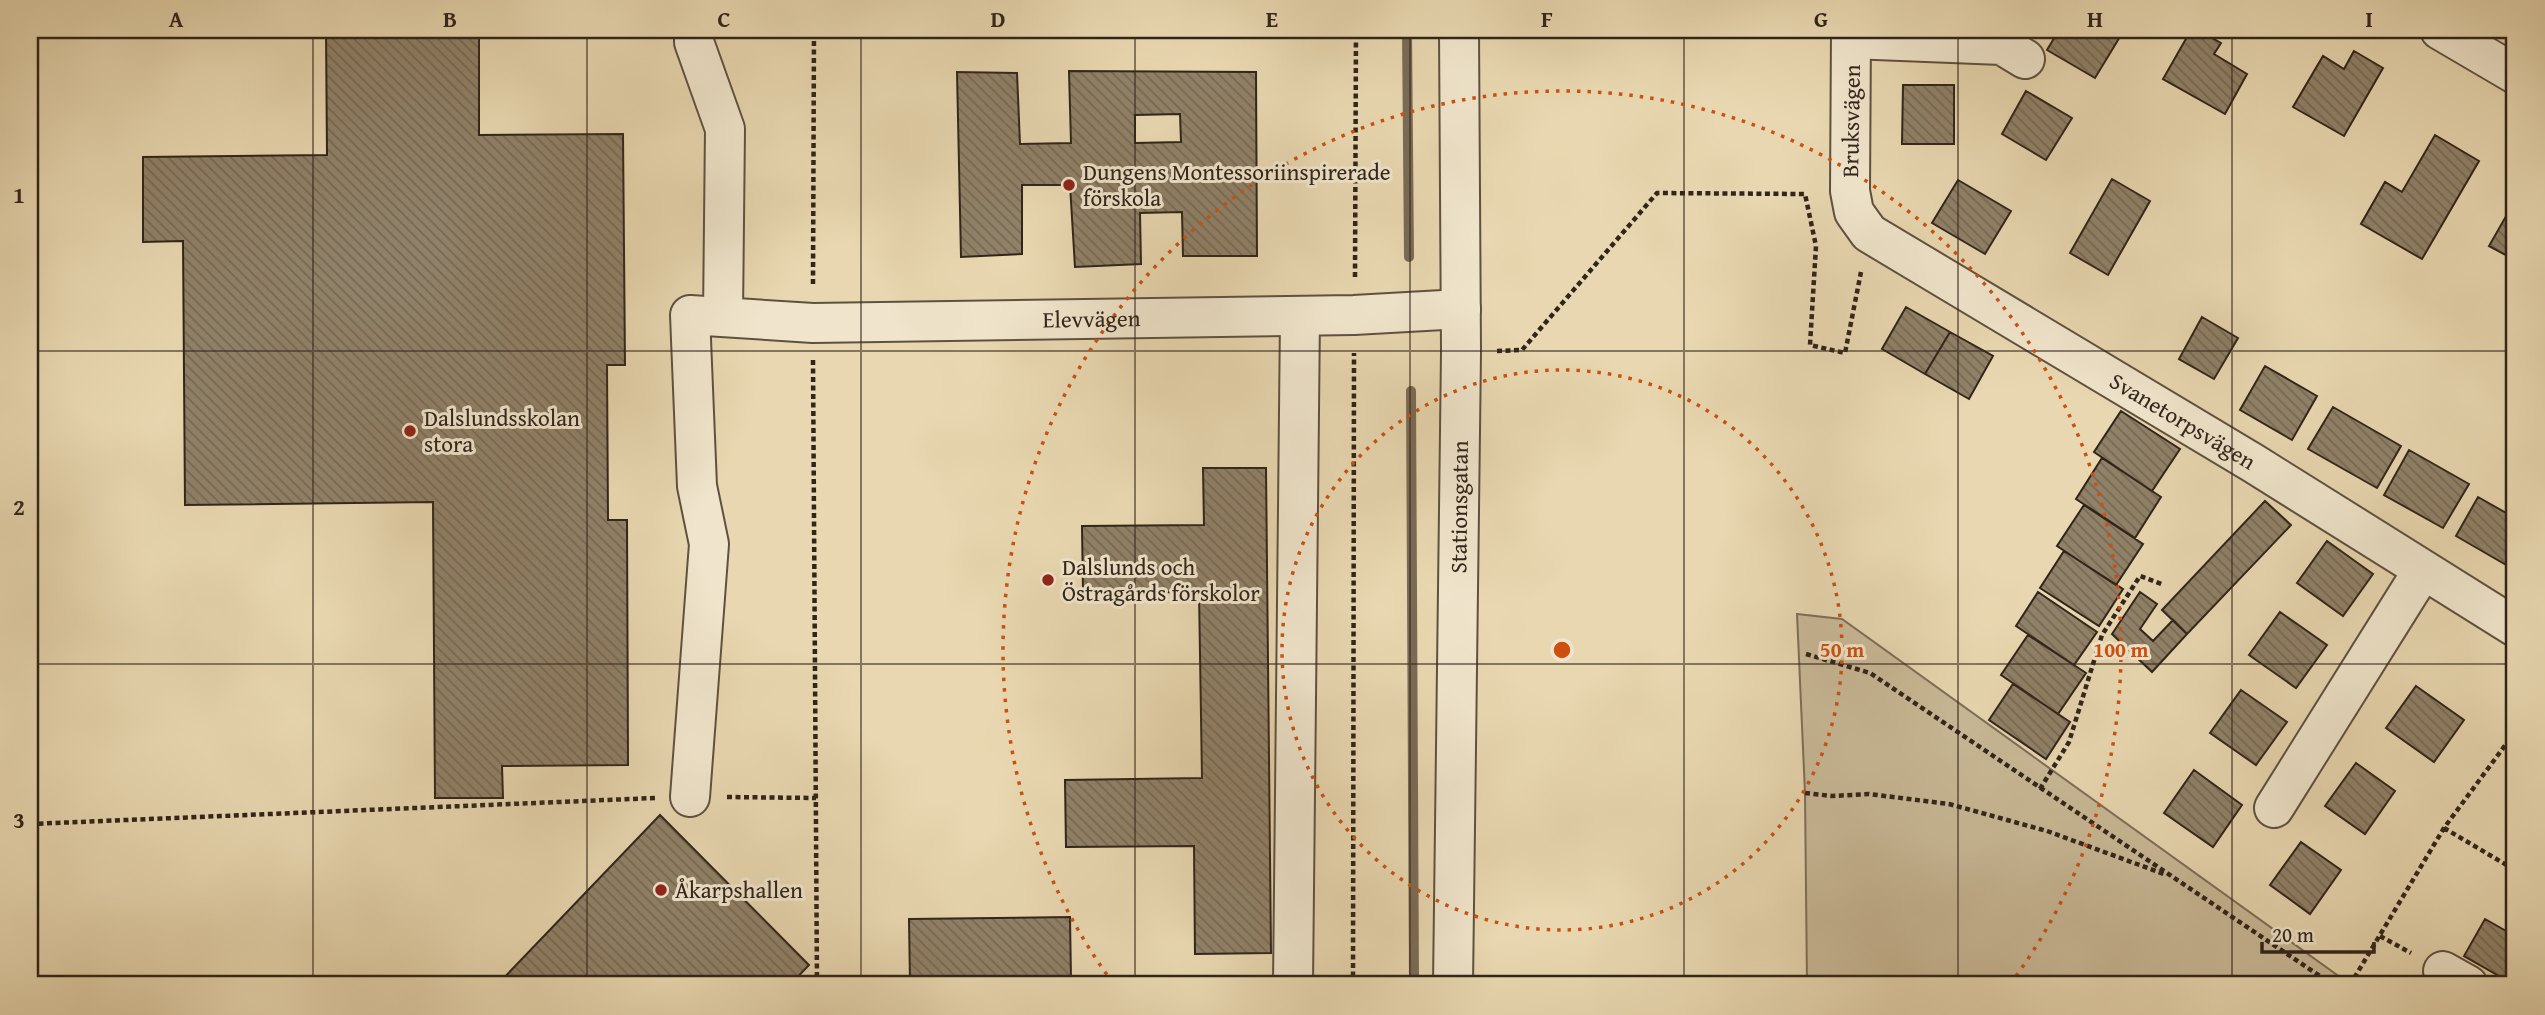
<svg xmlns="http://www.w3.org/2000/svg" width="2545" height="1015" font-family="'Gentium Book Plus',serif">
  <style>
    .green { fill: #c9b997; stroke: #7d6e59; stroke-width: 2 }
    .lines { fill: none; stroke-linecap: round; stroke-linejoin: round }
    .stream { stroke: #7a6b56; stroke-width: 10 }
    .building { fill: url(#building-back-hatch); stroke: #31241b; stroke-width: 2; fill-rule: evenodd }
    .minor-casing { stroke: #5f5140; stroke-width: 42 }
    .path { stroke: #31241b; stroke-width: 4.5; stroke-dasharray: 5 3.5; stroke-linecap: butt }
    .minor { stroke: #f0e5cc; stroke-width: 38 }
    .grid { fill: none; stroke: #31241b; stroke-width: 2; stroke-opacity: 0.55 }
    .ring { fill: none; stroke: #cd510e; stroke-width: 3.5; stroke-dasharray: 3.5 7 }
    .poi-dot { fill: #8f2418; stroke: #f0e5cc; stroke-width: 2.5 }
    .labels { text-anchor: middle; stroke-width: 6; stroke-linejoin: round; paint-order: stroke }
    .street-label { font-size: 23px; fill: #31241b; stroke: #f0e5cc }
    .poi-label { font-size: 23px; fill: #31241b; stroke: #f0e5cc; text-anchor: start }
    .centre { fill: #cd510e; stroke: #f0e5cc; stroke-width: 3.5 }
    .ring-label { font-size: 21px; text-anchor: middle; font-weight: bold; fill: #cd510e; stroke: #f0e5cc; stroke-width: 6; stroke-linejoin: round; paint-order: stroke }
    .neatline { fill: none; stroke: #31241b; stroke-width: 2.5 }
    .grid-label { font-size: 23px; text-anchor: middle; font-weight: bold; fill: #31241b }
  </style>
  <defs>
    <pattern id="building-back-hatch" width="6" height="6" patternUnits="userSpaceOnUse" patternTransform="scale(1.75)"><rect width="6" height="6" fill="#908168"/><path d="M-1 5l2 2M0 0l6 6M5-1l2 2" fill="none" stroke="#766955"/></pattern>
  </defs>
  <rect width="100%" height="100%" fill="#e8d7b0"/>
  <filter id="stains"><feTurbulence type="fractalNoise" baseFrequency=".00286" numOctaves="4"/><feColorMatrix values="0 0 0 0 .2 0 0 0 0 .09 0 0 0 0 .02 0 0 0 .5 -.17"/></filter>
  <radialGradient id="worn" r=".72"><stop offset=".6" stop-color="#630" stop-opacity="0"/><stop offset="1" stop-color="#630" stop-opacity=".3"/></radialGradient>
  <!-- green -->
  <path class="green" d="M861,30h205v5l-205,2z
    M1797,614l45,5 509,366h-544l-2,-192z"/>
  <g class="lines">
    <!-- stream -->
    <path class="stream" d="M1407,30l2,227
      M1411,391l3,594"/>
  </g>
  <!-- building -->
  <path class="building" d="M326,30h153v105l144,-1 2,231h-18l1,155h19l1,245 -126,1 1,32h-68l-2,-296 -248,3 -2,-264 -40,1v-85l184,-2z
    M2059,30h53l9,5 -26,43 -48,-28z
    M2191,30h7l23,13 -7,11 33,20 -22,40 -62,-35z
    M2354,51l29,17 -39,68 -51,-29 30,-51 21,13z
    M1069,71l187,1 1,184h-74l-1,-44 -42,1 1,51 -66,3 -5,-82h-48v69l-61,3 -4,-185 60,1 3,71 51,-1zM1180,114l1,28 -46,1v-28z
    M1903,85h51v59h-52z
    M2026,91l46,27 -26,42 -44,-26z
    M2435,135l44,26 -57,98 -61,-35 24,-42 17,10z
    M2112,179l38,22 -42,74 -38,-22z
    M1958,180l53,31 -26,43 -53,-31z
    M2513,204l2,1v55l-26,-14z
    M1906,307l44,25 -25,42 -43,-25z
    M2202,317l36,21 -24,41 -35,-20z
    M1950,332l43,24 -24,43 -44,-25z
    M2265,366l52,30 -25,44 -52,-30z
    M2333,407l68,39 -24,42 -69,-39z
    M2121,411l59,38 -28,42 -58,-39z
    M2409,450l60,34 -26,44 -59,-33z
    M2102,458l59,39 -26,41 -59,-39z
    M1203,468h63l5,485 -76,1 -1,-108 -128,1 -1,-67 137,-2 -3,-186 -116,1 -1,-67 122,-1z
    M2478,497l37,21v52l-59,-34z
    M2265,501l26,24 -104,109 -25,-24z
    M2084,505l59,39 -27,41 -59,-39z
    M2327,541l46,33 -30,42 -46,-33z
    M2064,551l59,38 -24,37 -59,-38z
    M2038,592l59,40 -23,33 -58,-39z
    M2140,592l17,12 -17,25 13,12 20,-21 14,14 -35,38 -40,-38z
    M2280,612l47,33 -31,43 -47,-33z
    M2028,635l58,38 -28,41 -57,-39z
    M2013,684l57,38 -24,37 -57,-39z
    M2416,686l48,34 -30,42 -48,-34z
    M2241,690l46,32 -31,43 -46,-32z
    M2356,763l39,28 -30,43 -40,-28z
    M2194,770l48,35 -29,42 -49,-34z
    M660,815l149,150 -19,20h-293z
    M2301,842l40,28 -31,44 -40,-29z
    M1070,917l1,63 -161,2 -1,-63z
    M2485,919l30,17v49l-51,-29z"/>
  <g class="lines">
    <!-- minor casing -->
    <g class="minor-casing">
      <g id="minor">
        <path d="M694,30v12l31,87 -2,186"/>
        <path id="s1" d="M1851,30l-1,161 4,21 15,21 384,230 262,164"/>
        <path d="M2440,30l75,44"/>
        <path d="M1851,39l151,6 23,14"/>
        <path id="s2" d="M690,797l19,-253 -12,-58 -7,-171 123,8 541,-8 107,-6"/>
        <path d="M2274,808l149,-238"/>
        <path d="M2443,971l25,14"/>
        <path d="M1293,985l7,-669"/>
        <path id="s3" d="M1453,985l8,-633 -2,-322"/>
      </g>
    </g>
    <!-- path -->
    <path class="path" d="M1355,277l1,-247
      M813,284l1,-254
      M1497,351l25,-1 135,-157 148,1 11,52 -6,99 35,8 16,-81
      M813,360l4,625
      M1806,654l64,19 463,312
      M2040,789l29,-47 33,-107 38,-59 24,9
      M1805,793l27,3 37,-2 80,10 98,27 117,43
      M727,797l89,1
      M30,824l625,-26
      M2444,828l71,42
      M2380,936l31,17
      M1353,985l1,-632
      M2350,985l94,-157 71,-96"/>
    <!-- minor -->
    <use href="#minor" class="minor"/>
  </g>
  <!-- grid -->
  <path class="grid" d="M313,30v955M587,30v955M861,30v955M1135,30v955M1410,30v955M1684,30v955M1958,30v955M2232,30v955M30,351h2485M30,664h2485"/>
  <!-- distance rings -->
  <g class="ring">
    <circle cx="1562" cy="650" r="280"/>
    <path d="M1113 983A559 559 0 1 1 2011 983"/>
  </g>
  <!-- markers -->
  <g class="poi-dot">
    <circle cx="1069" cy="185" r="7"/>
    <circle cx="410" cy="431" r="7"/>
    <circle cx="1048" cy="580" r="7"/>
    <circle cx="661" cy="890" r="7"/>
  </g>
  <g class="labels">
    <!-- street labels -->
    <g class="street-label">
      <text transform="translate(1851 121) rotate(-89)" y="8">Bruksvägen</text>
      <text dy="8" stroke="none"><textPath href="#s2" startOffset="886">Elevvägen</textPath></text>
      <text dy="8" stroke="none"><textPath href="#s1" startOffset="574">Svanetorpsvägen</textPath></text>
      <text dy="8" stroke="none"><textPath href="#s3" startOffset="478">Stationsgatan</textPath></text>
    </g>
    <!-- poi labels -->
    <g class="poi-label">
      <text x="1083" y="180">Dungens Montessoriinspirerade<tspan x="1083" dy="26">förskola</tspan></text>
      <text x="424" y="426">Dalslundsskolan<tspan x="424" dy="26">stora</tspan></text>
      <text x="1062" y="575">Dalslunds och<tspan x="1062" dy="26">Östragårds förskolor</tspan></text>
      <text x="675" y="898">Åkarpshallen</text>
    </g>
  </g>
  <circle cx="1562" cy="650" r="10" class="centre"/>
  <g class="ring-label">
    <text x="1842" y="657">50 m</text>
    <text x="2121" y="657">100 m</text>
  </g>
  <!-- margin -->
  <rect width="2545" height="1015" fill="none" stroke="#e8d7b0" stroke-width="77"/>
  <!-- scale -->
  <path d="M2262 942v10h112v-10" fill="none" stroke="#31241b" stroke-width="3.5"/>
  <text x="2272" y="942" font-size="21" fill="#31241b" stroke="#f0e5cc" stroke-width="5" paint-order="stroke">20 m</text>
  <rect x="38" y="38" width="2468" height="938" class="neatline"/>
  <g class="grid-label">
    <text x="176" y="27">A</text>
    <text x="450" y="27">B</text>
    <text x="724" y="27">C</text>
    <text x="998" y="27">D</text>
    <text x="1272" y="27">E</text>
    <text x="1547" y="27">F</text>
    <text x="1821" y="27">G</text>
    <text x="2095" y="27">H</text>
    <text x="2369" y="27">I</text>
    <text x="19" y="203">1</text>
    <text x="19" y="515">2</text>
    <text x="19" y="828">3</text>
  </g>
  <rect width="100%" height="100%" filter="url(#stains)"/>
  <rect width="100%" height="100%" fill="url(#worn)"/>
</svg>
